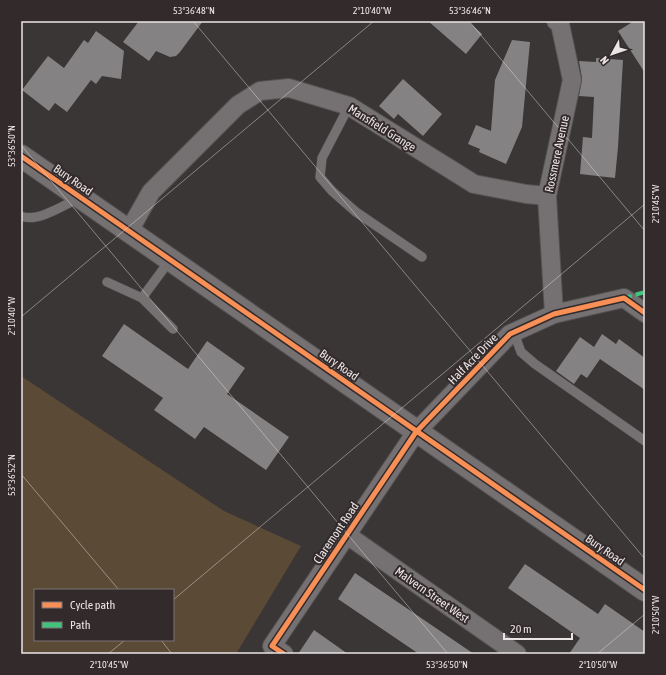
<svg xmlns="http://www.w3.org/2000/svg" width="666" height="675" font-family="'Asap Condensed',sans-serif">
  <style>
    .green { fill: #5b4a35; fill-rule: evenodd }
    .building { fill: #858284 }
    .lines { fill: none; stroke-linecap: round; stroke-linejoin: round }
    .lane-casing { stroke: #565253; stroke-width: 10 }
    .street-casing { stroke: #565253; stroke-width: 20 }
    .secondary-casing { stroke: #565253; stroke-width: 24 }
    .lane { stroke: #757172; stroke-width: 9 }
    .street { stroke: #757172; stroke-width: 18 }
    .secondary { stroke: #757172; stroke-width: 22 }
    .quiet { stroke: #40c37c; stroke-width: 4; stroke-dasharray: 8 4; stroke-linecap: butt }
    .cycleway-casing { stroke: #322a2b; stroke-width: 8 }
    .cycleway { stroke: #f78f57; stroke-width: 5 }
    .ticks { fill: none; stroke: #ebe5e6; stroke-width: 1; stroke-opacity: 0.45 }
    .labels { text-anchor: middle; stroke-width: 4; stroke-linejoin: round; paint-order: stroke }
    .street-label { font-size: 12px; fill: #ebe5e6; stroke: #322a2b }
    .neatline { fill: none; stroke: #ebe5e6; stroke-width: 1.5 }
    .ticks-label { font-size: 10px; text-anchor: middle; fill: #ebe5e6 }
  </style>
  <rect width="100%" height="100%" fill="#3a3636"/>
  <!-- green -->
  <path class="green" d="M21,376l203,135 77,35 -65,108h-215zM35,590h138v50h-138z"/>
  <!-- building -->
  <path class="building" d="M139,21h64l-23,31 -4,4 -6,1 -14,-6 -7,10 -26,-19z
    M428,21h40l14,13 -16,20z
    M634,21h11v52l-27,-42z
    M96,31l28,20 -3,28 -19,-3 -6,8 -5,-4 -24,32 -12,-9 -6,8 -27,-21 26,-34 16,12 20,-28 4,3z
    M512,40l18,2 -8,85 -16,37 -27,-12 1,-3 -12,-5 8,-19 15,6 4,-51z
    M596,58l27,2 -5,87 -3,31 -35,-4 3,-37 9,1 2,-41 -15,-1 3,-18 -3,-17 17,1z
    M403,79l39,35 -19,22 -25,-22 -4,5 -15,-13z
    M124,324l64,45 19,-28 38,27 -18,26 62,43 -23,33 -62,-43 -9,12 -41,-29 9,-12 -61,-42z
    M602,334l14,10 3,-5 26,19v32l-45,-31 -13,19 -6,-4 -7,10 -18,-13 24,-34 14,10z
    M525,564l73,50 7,-10 40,28v22h-76l11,-16 -72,-50z
    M355,573l119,81h-55l-81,-55z
    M314,630l34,24h-50z"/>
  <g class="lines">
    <!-- lane casing -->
    <g class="lane-casing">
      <path id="lane" d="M349,106l-27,52 -2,19 12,14 24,21 66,45
        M21,216c16,7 43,-11 58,-18
        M107,282l35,16 31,31
        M142,298l28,-38
        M514,333l7,19 14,12 110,77"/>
    </g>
    <!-- street casing -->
    <g class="street-casing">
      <path id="street" d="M129,231l22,-39 87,-87 22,-14 29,-3 60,18 125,78 52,10 21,2
        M554,314l-7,-118 25,-116 -12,-56 -4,-3
        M347,535l170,119
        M284,654l-12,-8 144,-214 94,-98 44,-20 70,-16 21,15"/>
    </g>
    <!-- secondary casing -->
    <g class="secondary-casing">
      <path id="secondary" d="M21,156l624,434"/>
    </g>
    <!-- lane -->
    <use href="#lane" class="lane"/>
    <!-- street -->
    <use href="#street" class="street"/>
    <!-- secondary -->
    <use href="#secondary" class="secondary"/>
    <!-- quiet -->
    <path class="quiet" d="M624,298l21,-6"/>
    <!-- cycleway casing -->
    <g class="cycleway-casing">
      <path id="cycleway" d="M21,156l624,434
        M284,654l-12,-8 144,-214 94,-98 44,-20 70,-16 21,15"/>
    </g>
    <!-- cycleway -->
    <use href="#cycleway" class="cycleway"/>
  </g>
  <!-- ticks -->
  <path class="ticks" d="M193,21l452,538M469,21l176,210M21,145l427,509M21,317l353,-296M21,474l98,116M173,600l472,-396M161,640l11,14M108,654l17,-14M597,654l48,-40"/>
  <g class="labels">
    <!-- street labels -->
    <g class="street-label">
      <text transform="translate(382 128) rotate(32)" y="4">Mansfield Grange</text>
      <text transform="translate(557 154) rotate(-78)" y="4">Rossmere Avenue</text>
      <text transform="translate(73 180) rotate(35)" y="4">Bury Road</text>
      <text transform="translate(473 359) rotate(-46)" y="4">Half Acre Drive</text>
      <text transform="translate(339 365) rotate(35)" y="4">Bury Road</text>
      <text transform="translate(336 533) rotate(-56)" y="4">Claremont Road</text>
      <text transform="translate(605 550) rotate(35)" y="4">Bury Road</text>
      <text transform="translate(432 595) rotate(35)" y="4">Malvern Street West</text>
    </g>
  </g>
  <!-- border -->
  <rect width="666" height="675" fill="none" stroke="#322a2b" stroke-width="44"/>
  <!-- legend -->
  <rect x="34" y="589" width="140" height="52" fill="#322a2b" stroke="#7c7576"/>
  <rect x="42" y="602" width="20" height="6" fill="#f78f57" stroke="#7c7576"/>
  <text x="70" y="609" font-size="12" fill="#ebe5e6">Cycle path</text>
  <rect x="42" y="622" width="20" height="6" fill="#40c37c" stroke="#7c7576"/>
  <text x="70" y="629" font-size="12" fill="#ebe5e6">Path</text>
  <!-- north arrow -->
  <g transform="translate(612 54) rotate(230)" stroke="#322a2b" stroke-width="3" paint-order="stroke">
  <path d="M0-3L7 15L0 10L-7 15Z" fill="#ebe5e6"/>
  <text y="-6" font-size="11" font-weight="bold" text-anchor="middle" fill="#ebe5e6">N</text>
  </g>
  <!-- scale -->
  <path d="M504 633v6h68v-6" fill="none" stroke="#ebe5e6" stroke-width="2"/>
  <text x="510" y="633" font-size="12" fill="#ebe5e6" stroke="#322a2b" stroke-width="3" paint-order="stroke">20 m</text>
  <rect x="22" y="22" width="622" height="631" class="neatline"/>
  <g class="ticks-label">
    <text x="194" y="14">53°36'48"N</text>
    <text x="372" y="14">2°10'40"W</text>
    <text x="470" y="14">53°36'46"N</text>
    <text transform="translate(11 146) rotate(-90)" y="4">53°36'50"N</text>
    <text transform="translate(655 204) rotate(-90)" y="4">2°10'45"W</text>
    <text transform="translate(11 316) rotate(-90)" y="4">2°10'40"W</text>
    <text transform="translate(11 475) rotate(-90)" y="4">53°36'52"N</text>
    <text transform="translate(655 615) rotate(-90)" y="4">2°10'50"W</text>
    <text x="109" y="668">2°10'45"W</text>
    <text x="447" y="668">53°36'50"N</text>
    <text x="598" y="668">2°10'50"W</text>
  </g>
</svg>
